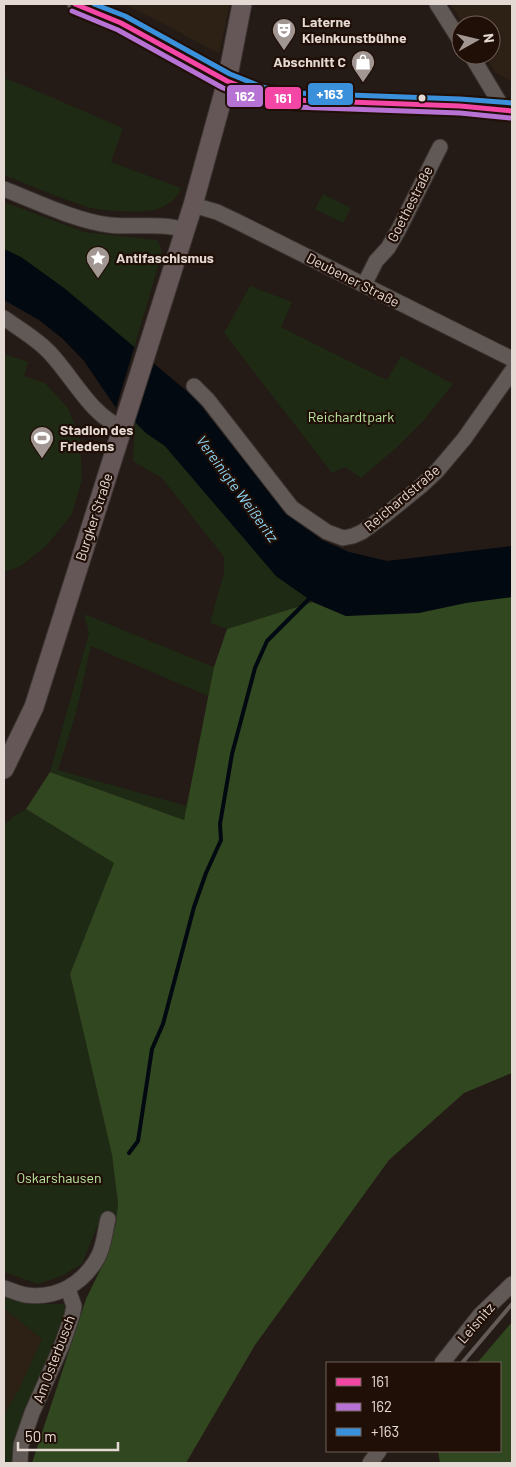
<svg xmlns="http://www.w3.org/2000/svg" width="516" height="1467" font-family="Barlow,sans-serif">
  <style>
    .commercial { fill: #2d2014 }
    .green { fill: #1e2a13 }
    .forest { fill: #314720 }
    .water { fill: #030910 }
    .pier { fill: #241a16 }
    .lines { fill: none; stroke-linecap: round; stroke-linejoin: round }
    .stream { stroke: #030910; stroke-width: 4 }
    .minor-casing { stroke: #3c3431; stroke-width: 17 }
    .major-casing { stroke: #3c3431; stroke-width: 21 }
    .minor { stroke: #615955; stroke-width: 15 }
    .major { stroke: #655657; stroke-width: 19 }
    .rail { stroke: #635b57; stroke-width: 4 }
    .bus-1-casing { stroke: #200f07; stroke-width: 9 }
    .bus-2-casing { stroke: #200f07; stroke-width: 9 }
    .bus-3-casing { stroke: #200f07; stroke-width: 9 }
    .bus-1 { stroke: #f346a5; stroke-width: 5 }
    .bus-2 { stroke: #b673d3; stroke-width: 5 }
    .bus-3 { stroke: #3a90db; stroke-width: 5 }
    .bus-dot { fill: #e5d9d3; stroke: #200f07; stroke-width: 2 }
    .labels { text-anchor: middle; stroke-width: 4.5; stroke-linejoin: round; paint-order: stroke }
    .poi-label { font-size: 14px; font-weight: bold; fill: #e5d9d3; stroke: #200f07; text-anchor: start }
    .street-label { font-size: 14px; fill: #e5d9d3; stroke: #200f07 }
    .park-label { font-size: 14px; fill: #bbe9a1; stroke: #200f07 }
    .water-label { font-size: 15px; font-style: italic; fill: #8cd5f5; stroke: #200f07 }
    .line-badge { stroke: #200f07; stroke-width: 2 }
    .badge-label { font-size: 14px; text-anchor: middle; font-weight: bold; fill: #fff }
  </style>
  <rect width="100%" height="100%" fill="#241a16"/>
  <!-- commercial -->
  <path class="commercial" d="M123,4h107l-11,50 -57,-31z
    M450,4h62v78l-16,-9 -12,-18h7v-30h-27z
    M4,1308l38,31 -23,50 -15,26z"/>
  <!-- green -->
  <path class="green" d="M4,78l33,13 86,37 -12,34 70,26c-10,25 -40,25 -64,23 -8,-1 -18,-1 -26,-3 -30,-9 -59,-22 -87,-33z
    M323,194l28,14 -8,15 -28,-14z
    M4,202l80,30 73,8 4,8v8l-27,92c-41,-36 -82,-74 -130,-99z
    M250,286l42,16 -11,25 106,53 14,-24 52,28 -29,36 -29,29 -34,29 -16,-11 -13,6 -108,-140z
    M4,354l24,8 -4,14 21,7 23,25 12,31 2,40 -10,35 -25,31 -26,21 -17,6z
    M135,422l11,11 19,13 111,130 37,26 -86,27 -17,-6 14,-51v-15l-62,-79 -29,-17z
    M84,614l130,53 -6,29 -117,-50 -15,67 -18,57 129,36 -3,14 -134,-48 39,-139z
    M26,809l89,54 -45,111 42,181 6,48 -2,20 -15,-6 -19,47 -20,12 -24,8 -34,-12v-447l9,-8z
    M4,1294l32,10h27l6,9 -55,150h-6l-4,-3v-45l15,-26 23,-50 -38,-31z"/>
  <!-- forest -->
  <path class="forest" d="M512,597v476l-48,20 -75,67 -134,185 -69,118h-154l54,-164 20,-41 10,-35 2,-20 -6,-48 -42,-181 44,-111 -88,-54 24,-37 134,48 30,-153 13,-38 86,-27 33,14z
    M512,1322v141h-72l-2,-12h62v-88h-23z"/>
  <!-- water -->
  <path class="water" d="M4,249l17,8 43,31 125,105 13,14 84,107 36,26 27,12 38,9 125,-15v51l-46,6 -47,10 -73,3 -33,-14 -37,-26 -111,-130 -19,-13 -11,-11 -19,-14 -32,-47 -21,-22 -24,-19 -35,-20z"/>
  <!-- pier -->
  <path class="pier" d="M135,345l19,15 -20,64 -19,-13z"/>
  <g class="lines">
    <!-- stream -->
    <path class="stream" d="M129,1153l9,-12 14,-92 11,-25 31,-117 12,-34 15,-33 -1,-16 12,-70 23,-86 12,-27 45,-45"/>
    <!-- minor casing -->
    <g class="minor-casing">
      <path id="minor" d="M75,4l46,19 106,58 33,13 34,6 166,6 52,5
        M437,4l24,38
        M471,55l33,55
        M4,189c31,12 72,32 105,36 25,3 52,-3 75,5
        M193,205l24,7 19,9 276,138
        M364,285l12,-24 12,-13 11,-19 41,-82
        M4,318c14,10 31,20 43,32 23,22 44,67 75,77
        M194,386l14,14 84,108 35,24 16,6 10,-2 9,-4 22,-16 37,-30 16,-15 27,-32 48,-68
        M4,1288c7,2 15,6 22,7 31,4 57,-11 72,-38 6,-11 7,-26 10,-38
        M442,1363l38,-48 32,-31
        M20,1463l1,-18 11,-32 30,-68 10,-29 2,-10 -6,-17
        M370,1463l9,-12"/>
    </g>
    <!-- major casing -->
    <g class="major-casing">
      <path id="major" d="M4,769l30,-62 159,-502 34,-124 15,-77"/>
    </g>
    <!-- minor -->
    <use href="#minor" class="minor"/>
    <!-- major -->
    <use href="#major" class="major"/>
    <!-- rail -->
    <path class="rail" d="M462,1363l50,-59"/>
    <!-- bus-1 casing -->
    <g class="bus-1-casing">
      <path id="bus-1" d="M75,4l46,19 106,58 33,13 34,6 166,6 52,5"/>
    </g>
    <!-- bus-2 casing -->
    <g class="bus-2-casing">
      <path id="bus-2" d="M72,11l46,19 105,58 35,13 36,6 166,6 51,5"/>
    </g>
    <!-- bus-3 casing -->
    <g class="bus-3-casing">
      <path id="bus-3" d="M94,4l31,12 105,58 32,13 33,6 165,6 52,4"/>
    </g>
    <!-- bus-1 -->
    <use href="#bus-1" class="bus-1"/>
    <!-- bus-2 -->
    <use href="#bus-2" class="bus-2"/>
    <!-- bus-3 -->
    <use href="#bus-3" class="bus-3"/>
  </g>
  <!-- icons -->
  <defs>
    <g id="theatre-pin" transform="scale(1.25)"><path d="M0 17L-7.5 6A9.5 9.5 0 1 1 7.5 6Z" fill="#a19691" stroke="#200f07"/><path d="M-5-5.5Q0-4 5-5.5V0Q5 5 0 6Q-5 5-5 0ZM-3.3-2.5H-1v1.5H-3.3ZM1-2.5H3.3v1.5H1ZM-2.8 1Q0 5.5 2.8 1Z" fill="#fff"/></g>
    <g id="shop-pin" transform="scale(1.25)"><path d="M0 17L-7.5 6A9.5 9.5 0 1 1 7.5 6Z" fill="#a19691" stroke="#200f07"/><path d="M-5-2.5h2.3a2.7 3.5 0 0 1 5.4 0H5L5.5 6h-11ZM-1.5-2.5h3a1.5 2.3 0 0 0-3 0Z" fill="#fff"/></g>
    <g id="sight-pin" transform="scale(1.25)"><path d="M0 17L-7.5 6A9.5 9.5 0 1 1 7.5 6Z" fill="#a19691" stroke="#200f07"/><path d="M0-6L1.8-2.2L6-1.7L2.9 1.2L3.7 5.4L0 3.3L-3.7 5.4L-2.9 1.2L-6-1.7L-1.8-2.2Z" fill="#fff"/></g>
    <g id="stadium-pin" transform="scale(1.25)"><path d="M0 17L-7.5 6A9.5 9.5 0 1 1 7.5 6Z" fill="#a19691" stroke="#200f07"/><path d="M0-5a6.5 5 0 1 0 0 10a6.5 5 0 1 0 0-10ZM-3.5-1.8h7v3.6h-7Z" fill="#fff"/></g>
  </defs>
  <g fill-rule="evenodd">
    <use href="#theatre-pin" x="284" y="30"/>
    <use href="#shop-pin" x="363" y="62"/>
    <use href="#sight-pin" x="98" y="258"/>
    <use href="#stadium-pin" x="42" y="438"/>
  </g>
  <!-- markers -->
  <circle class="bus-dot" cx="422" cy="98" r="4.5"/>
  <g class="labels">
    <!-- poi labels -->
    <g class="poi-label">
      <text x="302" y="27">Laterne<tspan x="302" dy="16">Kleinkunstbühne</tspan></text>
      <text x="346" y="67" text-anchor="end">Abschnitt C</text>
      <text x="116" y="263">Antifaschismus</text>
      <text x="60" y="435">Stadion des<tspan x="60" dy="16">Friedens</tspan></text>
    </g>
    <!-- street labels -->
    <g class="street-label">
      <text transform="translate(410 204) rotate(-63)" y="5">Goethestraße</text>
      <text transform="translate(353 280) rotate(27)" y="5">Deubener Straße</text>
      <text transform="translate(402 498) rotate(-40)" y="5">Reichardstraße</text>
      <text transform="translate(94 517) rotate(-72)" y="5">Burgker Straße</text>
      <text transform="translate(476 1323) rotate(-49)" y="5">Leisnitz</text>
      <text transform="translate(54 1359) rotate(-69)" y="5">Am Osterbusch</text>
    </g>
    <!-- park labels -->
    <g class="park-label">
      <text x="351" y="422">Reichardtpark</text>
      <text x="59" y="1183">Oskarshausen</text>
    </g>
    <!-- water labels -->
    <g class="water-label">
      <text transform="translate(237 489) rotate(54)" y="5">Vereinigte Weißeritz</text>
    </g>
  </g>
  <g class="line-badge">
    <rect x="307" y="82" width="47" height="24" rx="5" fill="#3a90db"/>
    <rect x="226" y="84" width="38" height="24" rx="5" fill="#b673d3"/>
    <rect x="264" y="86" width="38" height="24" rx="5" fill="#f346a5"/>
  </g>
  <g class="badge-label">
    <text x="330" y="99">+163</text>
    <text x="245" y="101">162</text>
    <text x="283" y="103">161</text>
  </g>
  <!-- border -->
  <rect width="516" height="1467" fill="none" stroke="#e5d9d3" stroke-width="10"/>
  <!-- legend -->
  <rect x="326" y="1362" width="175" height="90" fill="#200f07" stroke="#6f6059"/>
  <rect x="336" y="1378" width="25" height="8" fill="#f346a5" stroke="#6f6059"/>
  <text x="371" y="1387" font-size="15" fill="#e5d9d3">161</text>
  <rect x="336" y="1403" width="25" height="8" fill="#b673d3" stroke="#6f6059"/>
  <text x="371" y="1412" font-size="15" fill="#e5d9d3">162</text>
  <rect x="336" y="1428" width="25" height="8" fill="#3a90db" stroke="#6f6059"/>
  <text x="371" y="1437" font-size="15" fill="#e5d9d3">+163</text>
  <!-- north arrow -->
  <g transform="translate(476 40) rotate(82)"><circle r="24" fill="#200f07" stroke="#6f6059"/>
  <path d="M0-4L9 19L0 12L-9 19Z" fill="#a19691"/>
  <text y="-8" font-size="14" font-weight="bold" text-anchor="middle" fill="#e5d9d3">N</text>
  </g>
  <!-- scale -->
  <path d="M18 1442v8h100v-8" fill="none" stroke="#e5d9d3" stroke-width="2.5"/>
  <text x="25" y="1442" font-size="15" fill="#e5d9d3" stroke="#200f07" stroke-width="4" paint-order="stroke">50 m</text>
</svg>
